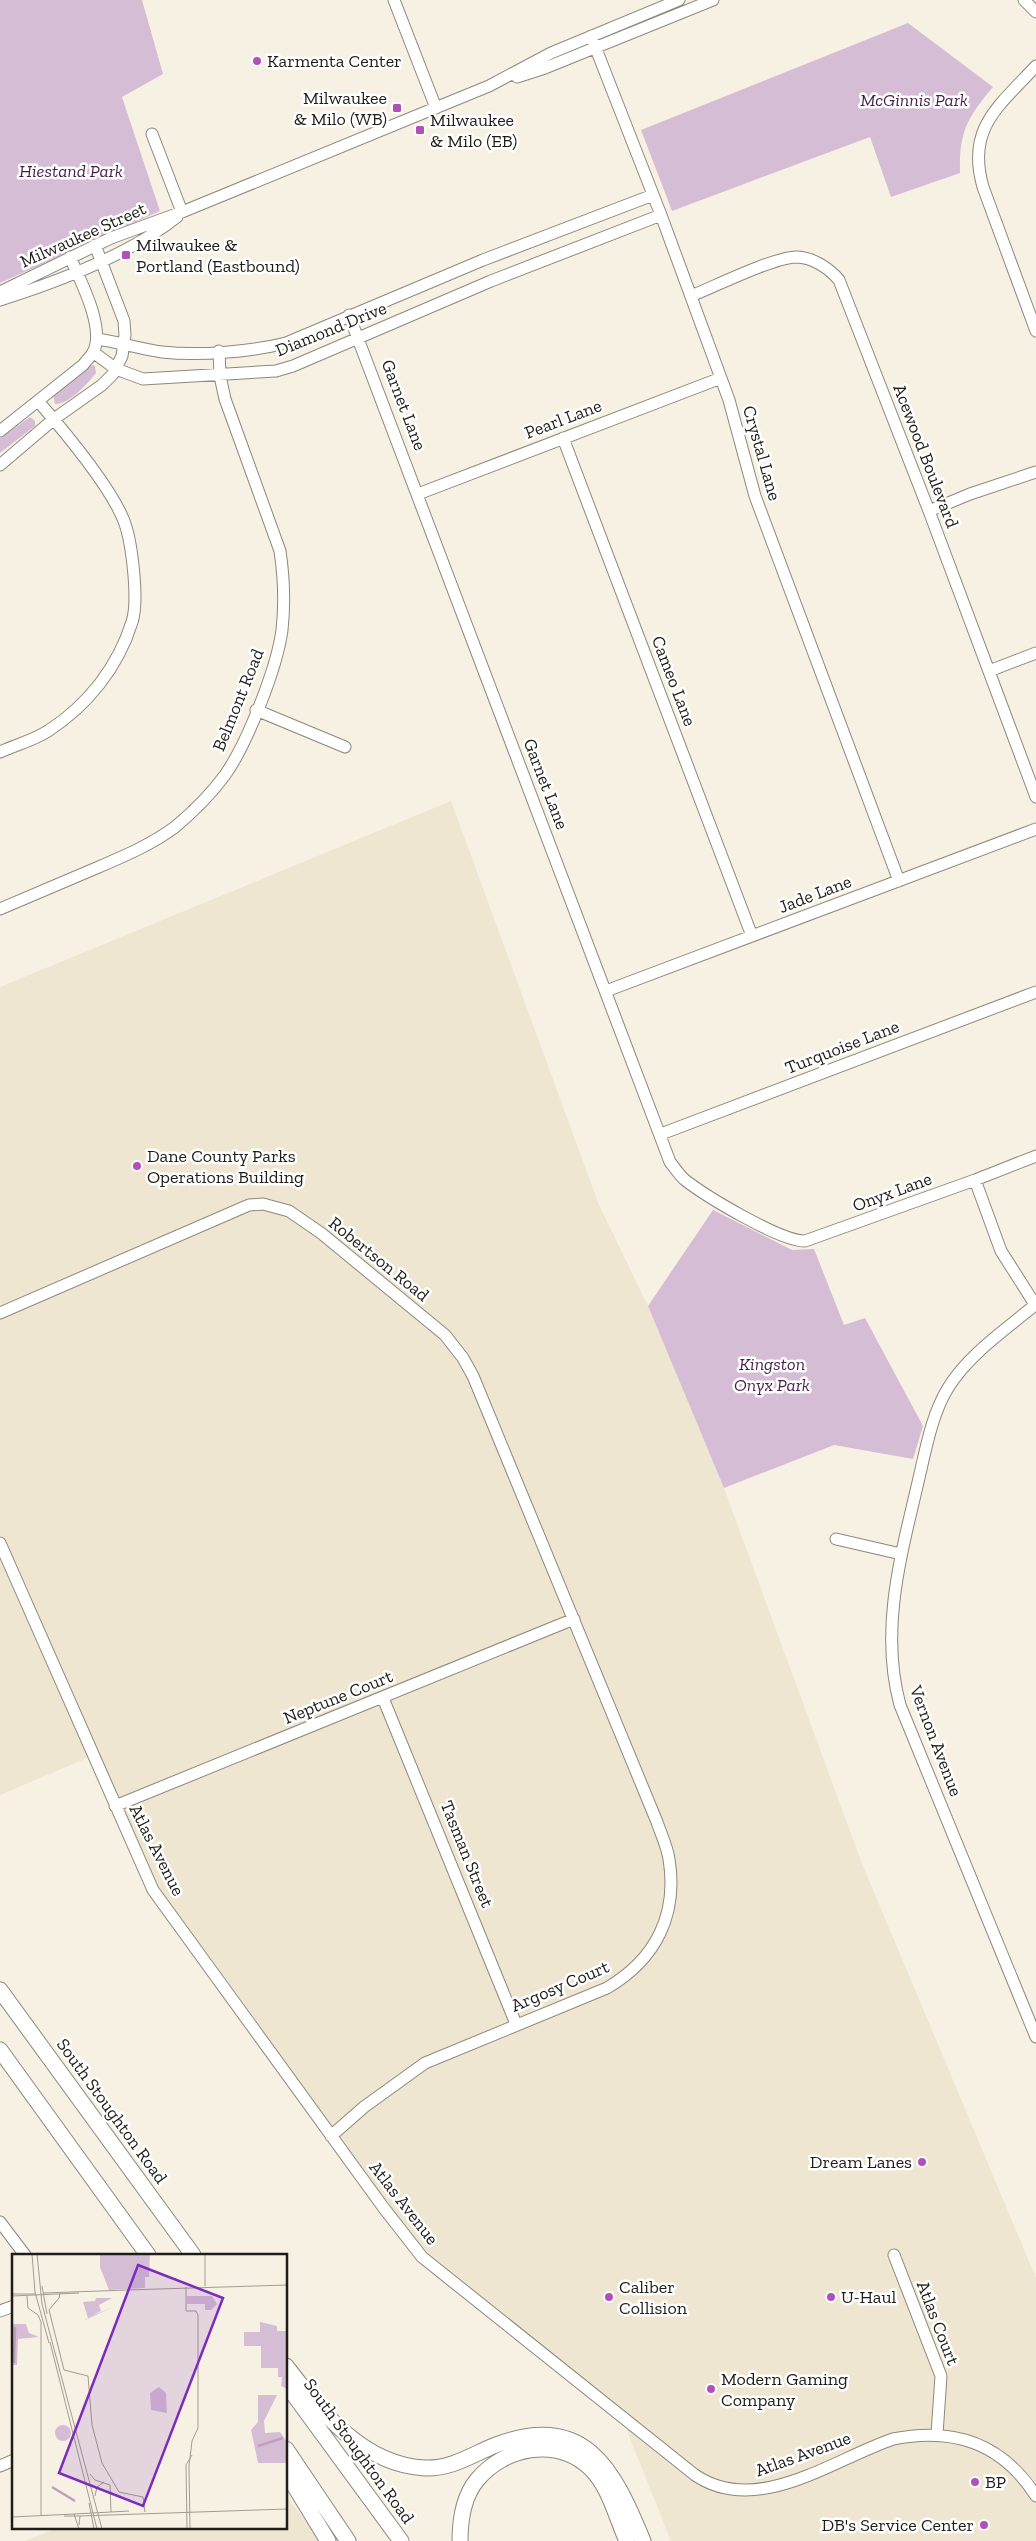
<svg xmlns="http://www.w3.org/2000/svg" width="1036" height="2541" font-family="'Zilla Slab',serif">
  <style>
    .built { fill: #eee6d1 }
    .green { fill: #d5bed5 }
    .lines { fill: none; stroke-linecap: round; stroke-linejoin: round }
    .minor-casing { stroke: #8d887b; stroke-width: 13 }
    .major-casing { stroke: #8d887b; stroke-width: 17 }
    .minor { stroke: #fff; stroke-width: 11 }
    .major { stroke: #fff; stroke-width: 15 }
    .poi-dot { fill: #b150b8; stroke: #fff; stroke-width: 2 }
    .labels { text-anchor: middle; stroke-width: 5; stroke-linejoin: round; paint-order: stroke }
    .poi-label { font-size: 18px; fill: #1f1d18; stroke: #fff; text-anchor: start }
    .park-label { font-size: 18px; font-style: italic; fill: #471f4a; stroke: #fff }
    .street-label { font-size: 18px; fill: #1f1d18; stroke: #fff }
    .inset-river { fill: none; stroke: #be9fc0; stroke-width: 2.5 }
    .inset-road { fill: none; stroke: #a19c92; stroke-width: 1 }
    .view { fill: #7b2cbf; fill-opacity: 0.15; stroke: #7b2cbf; stroke-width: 2.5 }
    .inset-edge { fill: none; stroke: #1f1d18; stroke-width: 2.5 }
  </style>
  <rect width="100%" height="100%" fill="#f7f1e3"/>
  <!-- built -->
  <path class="built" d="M451,801l148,404 49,101 76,182 137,373 175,417v263h-365l-50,-125 -199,-159 -266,-362 -64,-139 -92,39v-808z
    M286,2495l34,46h-295l34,-14h227z"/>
  <!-- green -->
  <path class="green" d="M0,0h142l21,74 -41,23 38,114 -160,72z
    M908,23l85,64c-26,31 -34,45 -33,86l-69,24 -21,-60 -198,74 -31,-81z
    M92,365l3,1 1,7c-8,10 -27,32 -41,31l-2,-9z
    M30,417l5,4v5l-35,27v-15z
    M713,1210l79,40 22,-1 30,76 21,-7 58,108 -10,33 -79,-14 -110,43 -76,-182z"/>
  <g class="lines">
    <!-- minor casing -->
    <g class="minor-casing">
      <path id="minor" d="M394,0l42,108
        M1024,0l12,12
        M591,36l70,179 68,185 26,96 144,385
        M1036,66c-37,40 -70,62 -53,121l53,144
        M517,77l28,-9 168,-68
        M152,134l30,78
        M0,292l111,-54 71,-26 263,-108 44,-18 62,-33 128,-53
        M691,296c25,-10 81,-38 105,-39 16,0 33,11 43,23l90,231 107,286
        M0,300c57,-18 130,-46 177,-83
        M349,315l321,847c5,6 9,13 15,18 22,17 95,61 120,61l170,-61 61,-24
        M97,339c22,3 43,10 65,13 36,4 88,0 124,-9l197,-83 170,-65
        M93,352l23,17 27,10 133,-8 17,-5 198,-85 170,-66
        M0,431l83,-66c3,-4 7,-8 10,-12 13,-25 -13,-73 -23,-96
        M563,438l189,498
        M0,465l54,-46 48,-34 11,-11 9,-18 3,-21 -1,-14 -29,-76
        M418,494l303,-116
        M929,511l41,-17 66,-22
        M989,671l47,-18
        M256,710l89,37
        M0,752c16,-7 34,-12 48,-21 40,-26 70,-64 84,-109 7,-21 0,-80 -8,-101 -14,-36 -60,-90 -86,-120
        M0,909c31,-13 63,-27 94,-40 28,-12 57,-24 81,-42 18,-15 36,-33 50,-52 22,-31 52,-107 57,-145 3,-27 2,-52 -2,-79l-55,-152 -5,-23 -1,-25
        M606,991l430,-162
        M661,1134l375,-142
        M975,1180l26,71 35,55
        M1035,1305c-30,25 -67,50 -87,83 -16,26 -22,60 -29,90 -17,74 -40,150 -19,227l136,332
        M0,1313l249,-108 14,-1 26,7 32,22 124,102 18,23 10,18 184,446c4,12 10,24 12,37 9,56 -13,100 -62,129l-182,75 -61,44 -33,29
        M836,1539l65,15
        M0,1543l153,347 230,317 39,50 273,218c62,42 137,-15 198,-36 61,-12 109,4 143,57
        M383,1698l133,326
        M115,1806l459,-187
        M0,2222l25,33
        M894,2255l47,121 -4,58
        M0,2311l14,-5
        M0,2466l14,-6"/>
    </g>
    <!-- major casing -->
    <g class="major-casing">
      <path id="major" d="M0,1990l193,265
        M0,2050l148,205
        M286,2366c35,46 77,99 139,102 27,1 48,-14 71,-23 89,-34 118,25 147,96
        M286,2384l115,157
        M286,2449l62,92
        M286,2472l42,69
        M460,2541c0,-21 3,-44 17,-61 27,-33 79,-43 112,-13 20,18 27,50 38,74"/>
    </g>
    <!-- minor -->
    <use href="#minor" class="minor"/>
    <!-- major -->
    <use href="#major" class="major"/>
  </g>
  <!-- markers -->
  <g class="poi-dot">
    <circle cx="257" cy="61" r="5"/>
    <rect x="392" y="103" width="10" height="10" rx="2.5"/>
    <rect x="415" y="125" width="10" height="10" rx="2.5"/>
    <rect x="121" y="250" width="10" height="10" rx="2.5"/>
    <circle cx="137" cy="1166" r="5"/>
    <circle cx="922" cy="2162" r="5"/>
    <circle cx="609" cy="2297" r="5"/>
    <circle cx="831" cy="2297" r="5"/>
    <circle cx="711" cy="2389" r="5"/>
    <circle cx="975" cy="2482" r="5"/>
    <circle cx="984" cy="2525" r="5"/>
  </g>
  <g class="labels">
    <!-- poi labels -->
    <g class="poi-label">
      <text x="267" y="67">Karmenta Center</text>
      <text x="387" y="104" text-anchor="end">Milwaukee<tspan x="387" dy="21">&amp; Milo (WB)</tspan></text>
      <text x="430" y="126">Milwaukee<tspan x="430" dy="21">&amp; Milo (EB)</tspan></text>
      <text x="136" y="251">Milwaukee &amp;<tspan x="136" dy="21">Portland (Eastbound)</tspan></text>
      <text x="147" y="1162">Dane County Parks<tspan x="147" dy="21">Operations Building</tspan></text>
      <text x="912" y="2168" text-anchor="end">Dream Lanes</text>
      <text x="619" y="2293">Caliber<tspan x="619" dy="21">Collision</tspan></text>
      <text x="841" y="2303">U-Haul</text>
      <text x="721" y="2385">Modern Gaming<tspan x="721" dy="21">Company</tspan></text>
      <text x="985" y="2488">BP</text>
      <text x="974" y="2531" text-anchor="end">DB's Service Center</text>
    </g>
    <!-- park labels -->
    <g class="park-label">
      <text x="914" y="106">McGinnis Park</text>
      <text x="71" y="177">Hiestand Park</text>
      <text x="772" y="1370">Kingston<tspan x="772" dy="21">Onyx Park</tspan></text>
    </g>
    <!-- street labels -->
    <g class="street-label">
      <text transform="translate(83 235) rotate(-24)" y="6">Milwaukee Street</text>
      <text transform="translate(331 329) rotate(-22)" y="6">Diamond Drive</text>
      <text transform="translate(404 405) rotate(69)" y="6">Garnet Lane</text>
      <text transform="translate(563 419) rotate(-21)" y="6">Pearl Lane</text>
      <text transform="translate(762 453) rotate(74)" y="6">Crystal Lane</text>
      <text transform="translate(926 456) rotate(69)" y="6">Acewood Boulevard</text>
      <text transform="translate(674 681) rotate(69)" y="6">Cameo Lane</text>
      <text transform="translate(238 700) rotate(-68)" y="6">Belmont Road</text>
      <text transform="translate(546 784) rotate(69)" y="6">Garnet Lane</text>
      <text transform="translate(815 894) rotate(-21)" y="6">Jade Lane</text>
      <text transform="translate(842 1047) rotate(-21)" y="6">Turquoise Lane</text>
      <text transform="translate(892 1192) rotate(-20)" y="6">Onyx Lane</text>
      <text transform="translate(379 1259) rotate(39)" y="6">Robertson Road</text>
      <text transform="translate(338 1697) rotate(-22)" y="6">Neptune Court</text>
      <text transform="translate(936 1741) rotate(69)" y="6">Vernon Avenue</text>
      <text transform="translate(157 1850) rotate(63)" y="6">Atlas Avenue</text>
      <text transform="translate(467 1854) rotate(68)" y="6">Tasman Street</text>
      <text transform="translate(560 1986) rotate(-23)" y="6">Argosy Court</text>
      <text transform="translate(112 2111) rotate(54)" y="6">South Stoughton Road</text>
      <text transform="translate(404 2203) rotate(52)" y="6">Atlas Avenue</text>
      <text transform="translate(938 2323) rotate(69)" y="6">Atlas Court</text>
      <text transform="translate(359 2451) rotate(54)" y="6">South Stoughton Road</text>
      <text transform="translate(803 2454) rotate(-20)" y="6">Atlas Avenue</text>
    </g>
  </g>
  <!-- overview -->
  <g transform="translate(12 2254)">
    <rect width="275" height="275" fill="#f7f1e3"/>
    <path d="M88,0h50l-1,23h-4v11l-36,2 -9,-23zM175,42h25l5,8 -6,6h-6v-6h-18zM84,44h16l-13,7 2,6 -10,5 20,-8 -28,13 5,-3 -5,-16 12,-1zM248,68l17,4v5h10v58l-6,-3 1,-9h-4v-9h-17v-22h-17v-14h16zM0,70h14l3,9 10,4 -21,2 -1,26h-5zM147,133l7,6 1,20 -16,-3 -1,-17zM246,141h19l-13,26 1,12 15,-1 7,10v21h-29l-7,-33 7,-8zM43 179a8 8 0 1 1 16 0a8 8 0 1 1-16 0Z" fill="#d5bed5"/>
    <path class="inset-river" d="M2,109l1,-36M246,192l25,-8M40,233l23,14"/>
    <path class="inset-road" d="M20,0l3,38 14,51M25,0l5,50 60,225M30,32l5,28M193,32v-32M174,33v24h10l2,4v113l-6,13 -3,25 1,63M115,36l160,-5M31,39l85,-3M48,39l-1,5 -10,12 15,60 24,6 4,49 10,38 17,29 24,5 2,15M0,40h23M0,42l67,-3M15,42l1,12 10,7 3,7v193M38,88l47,187M78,220l5,6 15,5 1,27M83,242l2,-9 7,-5M77,249l5,26M62,260l55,-3M62,260l5,15M52,262h16M0,263l62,-3M67,271l1,-9 207,-7M175,275l-1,-64 6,-10"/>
    <path class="view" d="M126,11l85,33 -80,208 -84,-33z"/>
    <rect width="275" height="275" class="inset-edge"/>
  </g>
</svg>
